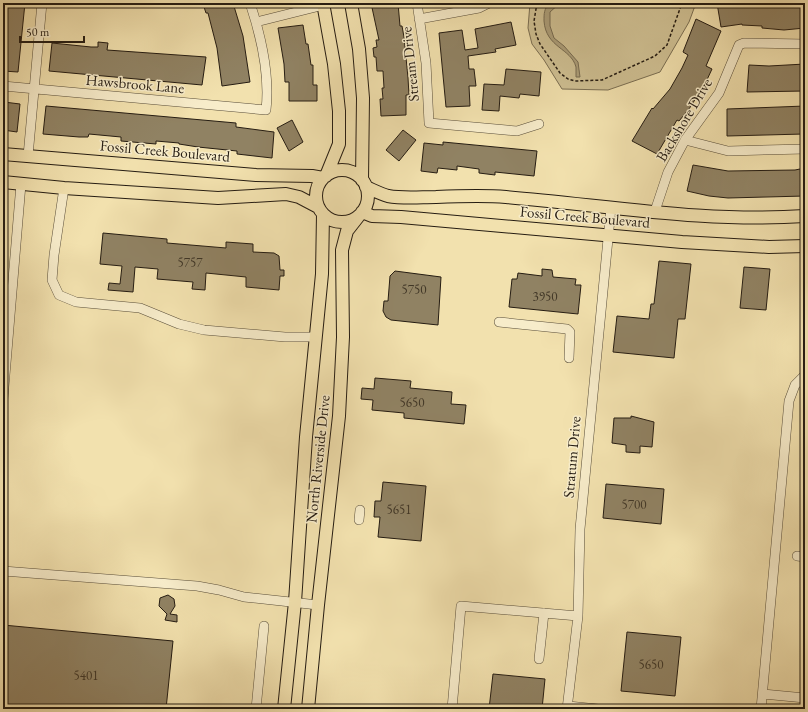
<svg xmlns="http://www.w3.org/2000/svg" width="808" height="712" font-family="'EB Garamond',serif">
  <style>
    .green { fill: #cfc093; stroke: #7a6e52 }
    .water { fill: #ac9e79; stroke: #766a50 }
    .building { fill: #908263; stroke: #251c12 }
    .lines { fill: none; stroke-linecap: round; stroke-linejoin: round }
    .minor-casing { stroke: #584d39; stroke-width: 10 }
    .major-casing { stroke: #251c12; stroke-width: 14 }
    .path { stroke: #251c12; stroke-width: 1.5; stroke-dasharray: 3 2; stroke-linecap: butt }
    .minor { stroke: #f7ecca; stroke-width: 9 }
    .major { stroke: #f2e1ae; stroke-width: 12 }
    .labels { text-anchor: middle; stroke-width: 3; stroke-linejoin: round; paint-order: stroke }
    .number-label { font-size: 13px; fill: #403626 }
    .street-label { font-size: 15px; fill: #251c12; stroke: #f7ecca }
  </style>
  <rect width="100%" height="100%" fill="#f2e1ae"/>
  <filter id="stains"><feTurbulence type="fractalNoise" baseFrequency=".005" numOctaves="4"/><feColorMatrix values="0 0 0 0 .2 0 0 0 0 .09 0 0 0 0 .02 0 0 0 .5 -.17"/></filter>
  <radialGradient id="worn" r=".72"><stop offset=".6" stop-color="#630" stop-opacity="0"/><stop offset="1" stop-color="#630" stop-opacity=".3"/></radialGradient>
  <!-- green -->
  <path class="green" d="M530,3h166l-7,19 -29,50 -52,18 -46,-1 -18,-29 -12,-16 -4,-16z"/>
  <!-- water -->
  <path class="water" d="M549,3h11l-10,9v14l4,12 10,8 14,16 2,15h-4c0,-3 0,-7 0,-10 -5,-19 -30,-19 -32,-46 0,-8 0,-11 5,-18z"/>
  <!-- building -->
  <path class="building" d="M3,3h22l-7,69 -15,-1z
    M216,3h17l10,33 7,46 -28,4 -5,-38 -9,-35h-2l-2,-6z
    M371,3h27l2,23h2l2,11 4,41 1,17h-3v20l-25,1 -1,-17h3l-1,-11h2l-1,-17h-6l-1,-14h-2l-1,-9 4,-1 -1,-7h3z
    M717,3h88v25l-21,2 -22,-2v-2l-20,-1v-1l-21,3z
    M696,19l25,12 -15,35 6,3 -7,15 -16,25 -10,12 -2,-1 -20,34 -25,-13 20,-33 1,1 17,-20 12,-21 6,-13 -5,-3z
    M511,22l5,23 -21,4 1,3 -28,4 1,13h5l2,17h-7l1,20 -24,1 -7,-74 23,-3 3,20 13,-2 -3,-19z
    M303,25l3,19h2l3,21h2v20h4v16h-28v-19h-4l-1,-18 -6,-36z
    M98,42l10,1 -1,7 99,7 -4,28 -153,-14 3,-28 39,4h7z
    M805,64v27l-58,1 2,-27 20,1z
    M506,69l35,3 -2,24 -19,-2 -1,4 -19,-2 -1,15 -17,-1 2,-26 20,1z
    M4,102l16,2 -3,28 -14,-2z
    M46,106l190,17v4l38,5 -2,26 -35,-4v-3l-39,-4 -19,-3v-1l-23,-2v3l-35,-3v-4l-32,-3 -1,3h-9l-36,-3z
    M805,106l-1,28 -77,2v-27z
    M292,120l11,22 -14,9 -12,-23z
    M403,130l13,10 -17,21 -13,-11z
    M443,142l94,9 -3,25 -39,-4v3l-16,-2v-4l-22,-3v4l-19,-2 -1,5 -16,-2 3,-28 19,2z
    M693,165l35,6 67,-1 10,-2v28l-77,2 -19,-2 -22,-5z
    M103,233l64,6v4l59,5v-6l27,2v8l21,1 5,3 1,14h4v6h-4l-1,14 -33,-3v-10l-40,-4 -1,17 -13,-1 1,-7 -36,-3 1,-10 -23,-2 -2,25 -25,-2 1,-7 11,1 2,-18 -22,-2z
    M659,261l32,3 -6,55h-7l-4,39 -61,-6 4,-36 32,3 2,-15h3z
    M744,267l26,2 -4,41 -26,-2z
    M542,269l10,1 1,7 23,2 -1,6h6l-3,29 -69,-7 3,-28h5l1,-6 24,3z
    M395,271l46,6 -3,48 -47,-5 -5,-3 -3,-6 1,-10h4l2,-25z
    M375,378l36,3 -1,7 42,4 -1,12 15,1 -2,19 -60,-6v-5l-32,-3 1,-10 -12,-1 1,-11 12,1z
    M631,416l23,6 -2,25 -12,-1v7l-14,-1v-7l-14,-2 2,-25h17z
    M383,482l43,4 -5,55 -43,-4 2,-20h-6l1,-16h6z
    M606,484l58,5 -3,35 -58,-6z
    M168,595l6,4 1,7 -5,8 7,1v7l-12,-2 2,-6 -8,-8 1,-8z
    M3,625l170,16 -7,68h-163z
    M627,632l54,5 -6,59 -54,-5z
    M493,674l52,5 -3,30h-53z"/>
  <g class="lines">
    <!-- minor casing -->
    <g class="minor-casing">
      <path id="minor" d="M417,3l9,60 3,60 88,8 22,-7
        M419,19l60,-11 10,-5
        M256,22l68,-17
        M3,86l263,24c4,-35 -5,-74 -16,-107
        M685,140l43,11 77,-2
        M28,156l14,-153
        M64,188l-10,67 -2,25 7,15 17,7 64,6 39,16 25,6 81,7h31
        M655,211l13,-39 17,-32 34,-47 20,-48 5,-2 61,1
        M499,322l68,7 3,3 -1,26
        M3,399l18,-215
        M359,520l1,-10
        M797,556l8,1
        M3,571l194,15 22,4 25,7 74,8
        M539,659l5,-46
        M763,694l42,4
        M568,706l30,3
        M256,709l8,-83
        M452,709l9,-103 117,10
        M567,709l11,-93 2,-87 31,-321
        M761,709l28,-308 6,-16 10,-10"/>
    </g>
    <!-- major casing -->
    <g class="major-casing">
      <path id="major" d="M323,3l11,61 5,47v33l-13,32
        M351,3l8,46 4,49 -1,82
        M3,154l253,21 56,1 11,2
        M316 196a26 26 0 1 1 52 0a26 26 0 1 1-52 0Z
        M3,182l61,6 154,10 68,-4 13,3 19,10
        M366,187c7,3 15,7 22,9 16,3 33,1 48,1 23,-1 47,-2 70,0 99,8 199,26 299,19
        M362,212l10,4 29,1 281,25 87,5 36,-1
        M284,709l11,-107 11,-165 16,-163 1,-60
        M308,709l10,-104 21,-189 4,-79 -1,-87 5,-19 11,-14"/>
    </g>
    <!-- path -->
    <path class="path" d="M537,3l-3,18 2,13 4,10 20,29 8,6 7,2 27,-1 53,-24 12,-11 15,-42"/>
    <!-- minor -->
    <use href="#minor" class="minor"/>
    <!-- major -->
    <use href="#major" class="major"/>
  </g>
  <g class="labels">
    <!-- number labels -->
    <g class="number-label">
      <text x="190" y="267">5757</text>
      <text x="414" y="294">5750</text>
      <text x="545" y="301">3950</text>
      <text x="412" y="407">5650</text>
      <text x="634" y="509">5700</text>
      <text x="399" y="514">5651</text>
      <text x="651" y="669">5650</text>
      <text x="86" y="680">5401</text>
    </g>
    <!-- street labels -->
    <g class="street-label">
      <text transform="translate(410 64) rotate(-96)" y="5">Stream Drive</text>
      <text transform="translate(135 84) rotate(5)" y="5">Hawsbrook Lane</text>
      <text transform="translate(684 120) rotate(-59)" y="5">Backshore Drive</text>
      <text transform="translate(165 151) rotate(5)" y="5">Fossil Creek Boulevard</text>
      <text transform="translate(585 217) rotate(5)" y="5">Fossil Creek Boulevard</text>
      <text transform="translate(572 457) rotate(-85)" y="5">Stratum Drive</text>
      <text transform="translate(318 459) rotate(-84)" y="5">North Riverside Drive</text>
    </g>
  </g>
  <!-- margin -->
  <rect width="808" height="712" fill="none" stroke="#f2e1ae" stroke-width="16"/>
  <rect x="4" y="4" width="800" height="704" fill="none" stroke="#251c12" stroke-width="2"/>
  <rect x="8" y="8" width="792" height="696" fill="none" stroke="#251c12"/>
  <!-- scale -->
  <path d="M20 36v6h64v-6" fill="none" stroke="#251c12" stroke-width="2"/>
  <text x="26" y="36" font-size="12" fill="#251c12" stroke="#f7ecca" stroke-width="3" paint-order="stroke">50 m</text>
  <rect width="100%" height="100%" filter="url(#stains)"/>
  <rect width="100%" height="100%" fill="url(#worn)"/>
</svg>
